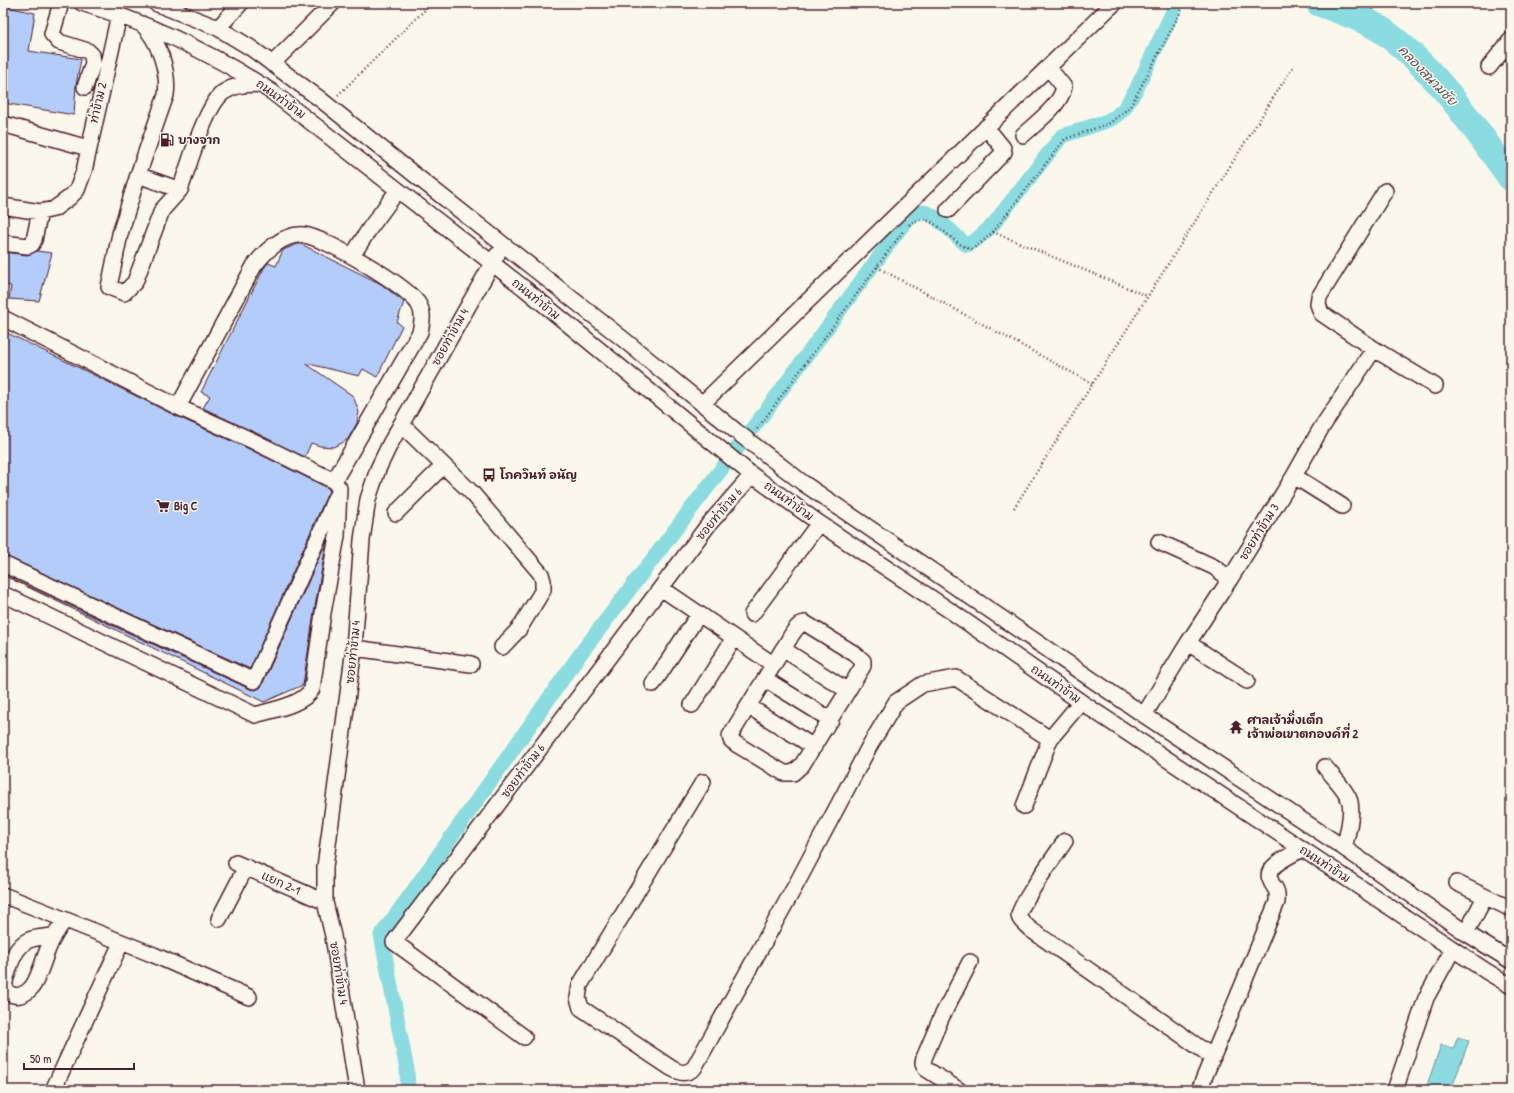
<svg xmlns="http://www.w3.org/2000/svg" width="1514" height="1093" font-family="'Patrick Hand','Playpen Sans Thai',sans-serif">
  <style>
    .water { fill: #8adce0; stroke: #709098 }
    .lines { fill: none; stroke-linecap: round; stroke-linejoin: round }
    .stream { stroke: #709098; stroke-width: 4.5 }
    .canal { stroke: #8adce0; stroke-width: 15 }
    .river { stroke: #8adce0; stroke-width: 27 }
    .building { fill: #b3ccfa; stroke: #4a1f2b }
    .minor-casing { stroke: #4a1f2b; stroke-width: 18 }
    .path { stroke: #4a1f2b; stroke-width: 2.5; stroke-dasharray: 1 3; stroke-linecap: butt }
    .minor { stroke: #fbf7ec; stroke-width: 15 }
    .labels { text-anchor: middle; stroke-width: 3; stroke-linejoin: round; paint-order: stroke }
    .street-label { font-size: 12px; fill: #4a1f2b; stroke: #fbf7ec }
    .poi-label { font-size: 12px; font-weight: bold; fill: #4a1f2b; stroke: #fbf7ec; text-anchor: start }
    .water-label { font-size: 13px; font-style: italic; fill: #5a4e58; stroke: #fbf7ec }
  </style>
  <rect width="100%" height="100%" fill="#fbf7ec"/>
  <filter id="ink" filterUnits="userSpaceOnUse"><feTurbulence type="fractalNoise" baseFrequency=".025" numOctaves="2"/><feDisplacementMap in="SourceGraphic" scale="8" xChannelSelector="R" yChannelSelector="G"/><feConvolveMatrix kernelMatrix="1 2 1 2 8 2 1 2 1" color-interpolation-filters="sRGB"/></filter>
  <g filter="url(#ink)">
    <!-- water -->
    <path class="water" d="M1458,1037l11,4 -18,49h-21l-4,-2 15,-43 12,4z"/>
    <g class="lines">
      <!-- stream -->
      <path class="stream" d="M1362,21l15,-18"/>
      <!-- canal -->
      <path class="canal" d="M408,1090l-1,-20 -26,-135 23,-31 177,-251 184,-241 142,-193c4,-2 10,-6 14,-7 13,-2 35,26 46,33l9,-5 16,-14 70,-90 45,-15 8,-4 9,-8 12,-19 41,-87"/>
      <!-- river -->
      <path class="river" d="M1319,3c21,8 45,15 64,28 53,38 90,95 128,147"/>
    </g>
    <!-- building -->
    <path class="building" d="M3,6l32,7 -6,38 52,8 -5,26 -2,30 -71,-12z
      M298,244h3l80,40 23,18 -7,20 5,4 -25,51 -14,-8 -4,7 -54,-13 48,33 6,16 -2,11 -9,16 -6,4 -9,4 -13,-1 -9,-3 -6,14 -102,-49 7,-12 -9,-4 63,-124 4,-5 8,3 7,-16z
      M37,251l15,2 -13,48 -30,-2 2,-13 -8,-1v-33l24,3z
      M3,331l93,45 78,39 73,33 81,40 2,3 -3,4 -77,174 -247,-114z
      M327,540l-13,72 -11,73 -39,17 -261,-127 247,114 5,1 5,-2 2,-3z"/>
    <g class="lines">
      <!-- minor casing -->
      <g class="minor-casing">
        <path id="minor" d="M61,3l-9,31 7,8 29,9 4,4 1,8 -8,24
          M82,3c69,21 130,50 190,89l252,196 228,187 67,48 136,91 126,88 405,269 25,15
          M155,3l63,25 33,20 69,51 95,76 208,164 114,93 66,51 341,232 200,133 122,85 45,28
          M142,24c17,16 27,48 24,71l-28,80 42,15c8,-22 26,-86 44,-98 12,-8 24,-9 38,-7
          M218,28l23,-25
          M272,64l61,-61
          M1489,67l22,-27
          M3,124l85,24
          M1023,135c13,-12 38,-30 41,-48l-16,-20
          M138,175l-18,59 -11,53 15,6 11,-11 27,-72 18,-20
          M1385,191l-66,106 -1,7 3,9 53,36 61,37
          M3,206l37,6 14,-3 15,-11 8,-8 7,-19 35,-156
          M948,210l56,-58 -1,-4 -17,-21
          M3,243l25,3 4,-2 2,-4 6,-28
          M352,256l18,-28 28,-38
          M3,318l175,89 73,33 83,41 5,7 -2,48 -14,77 -11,76c-9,16 -40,21 -57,26l-252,-121
          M702,404l407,-396 6,-5
          M178,407l76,-141c11,-15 30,-33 50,-31 20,2 106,52 115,70 5,9 3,17 1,27l-86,149
          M401,424l72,70 68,80 2,7v9l-24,39 -17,18
          M1294,476l48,30
          M396,513l47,-47
          M1159,542l55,25 16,12
          M3,564l251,117 70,-156 11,-27
          M661,588l113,77
          M752,614l67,-91
          M1188,643l59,38
          M354,648l117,16
          M783,649c6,-8 12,-25 22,-26l50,31 8,7v5l-61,99 -9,8h-9l-48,-29 -5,-4 -1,-4 53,-87 65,42
          M765,679l66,41
          M653,684l46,-70
          M692,705l42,-67
          M748,706l66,41
          M1144,715l44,-72 42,-64 64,-103 26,-46 54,-81
          M1325,767c8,10 19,20 24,32 5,12 -2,37 -5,49
          M703,782l-123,203 -2,13 3,10 90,60c9,5 14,7 23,0l104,-187 72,-136 26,-43 27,-18 33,-6 94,61
          M1024,806l26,-67 31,-37
          M1065,841c-8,12 -45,63 -46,74 0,5 7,10 11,14l183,128
          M236,863l89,39
          M1457,883l50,24 4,-1
          M3,895l151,60 95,42
          M219,919l27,-52
          M1466,933l19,-36
          M53,936c-7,1 -17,1 -24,4 -14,6 -19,24 -23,38 -6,17 13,24 25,10 7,-7 13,-30 17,-39 4,-11 10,-20 17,-29
          M524,1037l-130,-95 315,-418 43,-49
          M53,1090l68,-147
          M357,1090l-24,-154 -8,-34v-35l29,-219 8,-108 6,-41 10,-30 12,-25 107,-189
          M959,1090l-33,-21 -3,-6 1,-5 17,-40 29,-56
          M1199,1090l78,-188c1,-17 -3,-11 -7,-23 -6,-13 24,-25 32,-30
          M1395,1090l31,-92 27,-49"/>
      </g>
      <!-- path -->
      <path class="path" d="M338,95l94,-92
        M909,225c24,-19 39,20 63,24l10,-7 11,-10 72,-93 45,-16 20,-16 55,-103
        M993,232l154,64
        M877,267l216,117
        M757,429l147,-199
        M1014,508l280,-443"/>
      <!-- minor -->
      <use href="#minor" class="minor"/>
    </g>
  </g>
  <!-- icons -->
  <defs>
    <g id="fuel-bare" transform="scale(1.08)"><path d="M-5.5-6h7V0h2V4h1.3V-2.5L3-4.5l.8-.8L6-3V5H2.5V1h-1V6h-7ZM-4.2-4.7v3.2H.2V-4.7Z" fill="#4a1f2b" stroke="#fbf7ec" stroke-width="2.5" paint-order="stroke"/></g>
    <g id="bus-bare" transform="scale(1.08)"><path d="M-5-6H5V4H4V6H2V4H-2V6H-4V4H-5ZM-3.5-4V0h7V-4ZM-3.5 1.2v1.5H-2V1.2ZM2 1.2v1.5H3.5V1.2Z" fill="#4a1f2b" stroke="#fbf7ec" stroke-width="2.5" paint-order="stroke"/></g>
    <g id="supermarket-bare" transform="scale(1.08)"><path d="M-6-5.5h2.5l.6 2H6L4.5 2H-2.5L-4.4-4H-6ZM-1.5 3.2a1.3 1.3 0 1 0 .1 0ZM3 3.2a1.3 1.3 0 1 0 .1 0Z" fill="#4a1f2b" stroke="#fbf7ec" stroke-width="2.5" paint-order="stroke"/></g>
    <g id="temple-bare" transform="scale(1.08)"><path d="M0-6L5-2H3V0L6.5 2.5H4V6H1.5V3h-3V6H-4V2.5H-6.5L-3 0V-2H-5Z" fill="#4a1f2b" stroke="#fbf7ec" stroke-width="2.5" paint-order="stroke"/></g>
  </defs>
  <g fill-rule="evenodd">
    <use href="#fuel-bare" x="167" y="140"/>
    <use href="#bus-bare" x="489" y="475"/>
    <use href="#supermarket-bare" x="163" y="506"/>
    <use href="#temple-bare" x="1236" y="727"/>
  </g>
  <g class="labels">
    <!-- street labels -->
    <g class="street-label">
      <text transform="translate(281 99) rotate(36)" y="4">ถนนท่าข้าม</text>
      <text transform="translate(98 103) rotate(-77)" y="4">ท่าข้าม 2</text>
      <text transform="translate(536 299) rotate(39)" y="4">ถนนท่าข้าม</text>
      <text transform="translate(450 337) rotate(-61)" y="4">ซอยท่าข้าม 4</text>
      <text transform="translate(789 501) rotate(36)" y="4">ถนนท่าข้าม</text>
      <text transform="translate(719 514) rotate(-50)" y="4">ซอยท่าข้าม 6</text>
      <text transform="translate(1259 532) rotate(-58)" y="4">ซอยท่าข้าม 3</text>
      <text transform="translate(353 652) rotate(-84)" y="4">ซอยท่าข้าม 4</text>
      <text transform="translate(1056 684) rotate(35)" y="4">ถนนท่าข้าม</text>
      <text transform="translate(523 771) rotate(-53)" y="4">ซอยท่าข้าม 6</text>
      <text transform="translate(1325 864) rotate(33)" y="4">ถนนท่าข้าม</text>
      <text transform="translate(281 883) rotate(24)" y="4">แยก 2-1</text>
      <text transform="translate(339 973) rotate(81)" y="4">ซอยท่าข้าม 4</text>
    </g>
    <!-- poi labels -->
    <g class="poi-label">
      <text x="178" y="144">บางจาก</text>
      <text x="500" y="479">โภควินท์ อนัญ</text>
      <text x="174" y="510">Big C</text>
      <text x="1247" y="724">ศาลเจ้ามิ่งเต็ก<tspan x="1247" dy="14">เจ้าพ่อเขาตกองค์ที่ 2</tspan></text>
    </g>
    <!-- water labels -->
    <g class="water-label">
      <text transform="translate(1428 75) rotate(46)" y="5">คลองสนามชัย</text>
    </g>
  </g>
  <!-- margin -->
  <rect width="1514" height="1093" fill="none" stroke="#fbf7ec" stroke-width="16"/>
  <rect x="8" y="8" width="1498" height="1077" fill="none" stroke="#4a1f2b" stroke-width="1.5" filter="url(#ink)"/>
  <!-- scale -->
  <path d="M24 1063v6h110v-6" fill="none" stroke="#4a1f2b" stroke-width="2"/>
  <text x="30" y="1063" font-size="12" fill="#4a1f2b" stroke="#fbf7ec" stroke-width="3" paint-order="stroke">50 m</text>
</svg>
